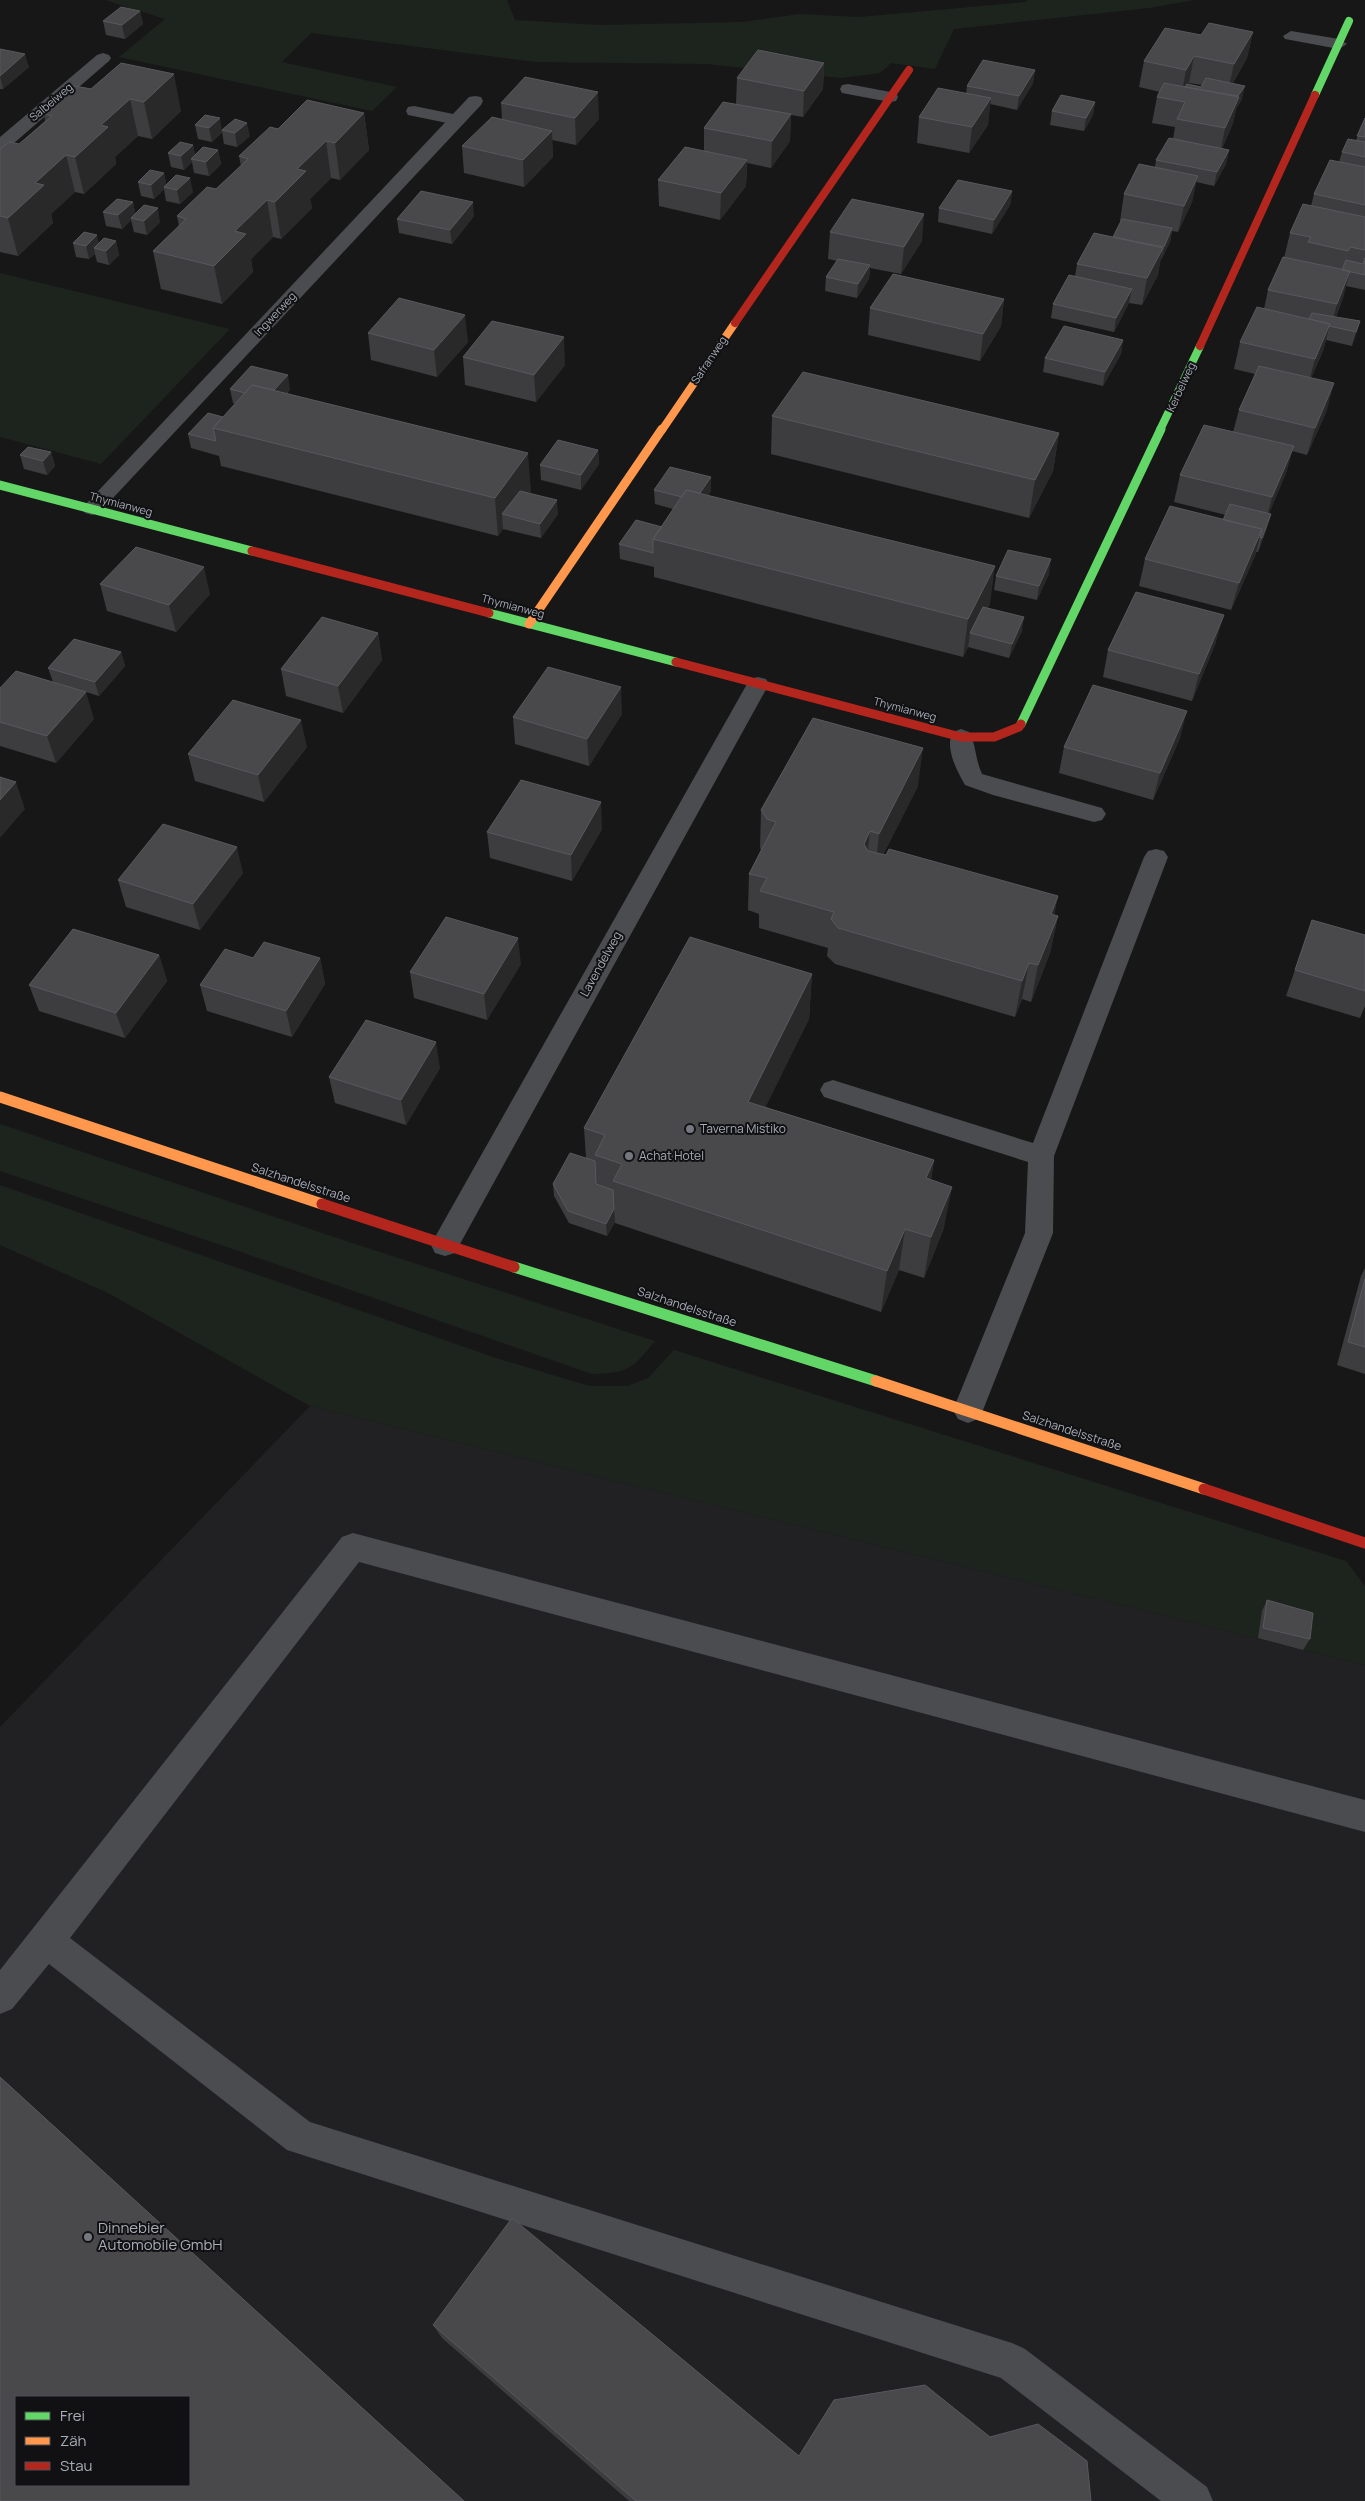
<svg xmlns="http://www.w3.org/2000/svg" width="1365" height="2501" font-family="Manrope,sans-serif">
  <style>
    .built { fill: #212123; fill-rule: evenodd }
    .green { fill: #1d241e }
    .lines { fill: none; stroke-linecap: round; stroke-linejoin: round }
    .lane { fill: #4b4c50; fill-rule: evenodd }
    .street { fill: #4b4c50; fill-rule: evenodd }
    .fast-far2 { stroke: #63d668; stroke-width: 8 }
    .fast-far1 { stroke: #63d668; stroke-width: 9 }
    .fast { stroke: #63d668; stroke-width: 11 }
    .slow-far2 { stroke: #ff974d; stroke-width: 8 }
    .slow-far1 { stroke: #ff974d; stroke-width: 9 }
    .slow { stroke: #ff974d; stroke-width: 11 }
    .jam-far2 { stroke: #b3261e; stroke-width: 8 }
    .jam-far1 { stroke: #b3261e; stroke-width: 9 }
    .jam { stroke: #b3261e; stroke-width: 11 }
    .wall { fill: #3d3d3f; fill-rule: evenodd }
    .shaded-wall { fill: #29292a }
    .building { fill: #49494c; stroke: #58595d; fill-rule: evenodd }
    .poi-dot { fill: #757880; stroke: #111113; stroke-width: 2 }
    .labels { text-anchor: middle; stroke-width: 4; stroke-linejoin: round; paint-order: stroke }
    .far-street-label { font-size: 11px; fill: #a8adb8; stroke: #111113 }
    .street-label { font-size: 12px; fill: #a8adb8; stroke: #111113 }
    .poi-label { font-size: 12px; fill: #a8adb8; stroke: #111113; text-anchor: start }
    .near-poi-label { font-size: 15px; fill: #a8adb8; stroke: #111113; text-anchor: start }
  </style>
  <rect width="100%" height="100%" fill="#171717"/>
  <!-- built -->
  <path class="built" d="M310,1406l1055,259v836h-1365v-774zM16,2397h173v88h-173z"/>
  <!-- green -->
  <path class="green" d="M105,0h402l8,20 85,5 142,-3 58,-8 59,3 166,-15 3,-2h166l-45,8 -195,21 -19,40 -44,-6 -11,10 -39,5 -135,-14 -170,-2 -225,-29 -29,29 115,25 -25,24 -253,-54 46,-38z
    M0,273l230,56 -129,135 -101,-27z
    M0,1124l349,118 306,99c-23,28 -26,32 -63,33l-368,-128 -224,-75z
    M0,1185l496,173 93,28h38l21,-8 26,-28 672,211 19,25v79l-1055,-259 -202,-113 -108,-48z"/>
  <g class="lines">
    <!-- lane -->
    <path class="lane" d="M414,106l49,10 2,4 -2,4 -6,1 -49,-10 -2,-4 2,-4z
      M961,729l8,3c7,11 6,27 13,42l120,34 4,6 -4,6 -8,2 -101,-27 -28,-10c-8,-14 -21,-38 -12,-53z
      M1156,849l8,2 4,6 -114,299 -1,77 -70,177 -5,9 -10,4 -10,-4 -5,-9 72,-177 3,-71 -204,-65 -4,-7 4,-7 9,-3 200,63 111,-286 4,-6z
      M353,1533l1012,267v32l-1006,-270 -289,376 240,184 702,221 13,6 182,138 6,14h-52l-160,-123 -714,-228 -238,-186 -37,45 -12,5v-44l342,-433z"/>
    <!-- street -->
    <path class="street" d="M1291,31l48,8 8,5 -8,5 -54,-10 -2,-3z
      M103,53l6,2 2,3 -2,3 -103,89 -6,1v-14l97,-82z
      M848,84l48,9 2,4 -2,4 -6,1 -48,-9 -2,-4 2,-4z
      M475,96l6,1 2,4 -2,4 -382,408 -7,2 -7,-2 -3,-4 3,-4 384,-408z
      M758,677l8,2 3,5 -314,569 -10,3 -10,-3 -4,-8 4,-8 312,-553 3,-5z"/>
    <!-- fast-far2 -->
    <path class="fast-far2" d="M1315,95l34,-74
      M1160,430l40,-84"/>
    <!-- fast-far1 -->
    <path class="fast-far1" d="M0,485l252,66
      M489,613l187,49
      M1021,724l140,-295"/>
    <!-- fast -->
    <path class="fast" d="M514,1267l362,114"/>
    <!-- slow-far2 -->
    <path class="slow-far2" d="M662,430l73,-107"/>
    <!-- slow-far1 -->
    <path class="slow-far1" d="M529,624l133,-195"/>
    <!-- slow -->
    <path class="slow" d="M0,1097l322,107
      M876,1381l328,108"/>
    <!-- jam-far2 -->
    <path class="jam-far2" d="M735,323l174,-253
      M1200,346l115,-251"/>
    <!-- jam-far1 -->
    <path class="jam-far1" d="M252,551l237,62
      M676,662l285,75h33l25,-10 2,-3"/>
    <!-- jam -->
    <path class="jam" d="M322,1204l192,63
      M1204,1489l161,54"/>
  </g>
  <!-- wall -->
  <path class="wall" d="M140,11l3,13 -18,15 -19,-4 -3,-14z
    M1253,32l-6,26 -14,25 9,16 -6,10 -3,14 -11,26 7,1 -3,14 -12,22 -18,-4 -4,20 -14,30 -6,-1 -2,11 -10,19 -2,14 -16,30 -13,-2 -15,29 -63,-14 2,-14 22,-28 2,-12 36,-27 8,-16h-1l4,-27 31,-27 1,-7 17,-21 2,-12 -23,-4 5,-26 3,-5 -21,-5 5,-26 57,-26zM1189,83l13,2 -1,2 -13,-3z
    M0,49l29,18 -26,22h-3z
    M121,63l60,48 -29,28 -14,-3 -23,21 1,7 -32,30 -9,-2 -24,22 2,9 -35,33 -18,-4v-103l19,-5 26,-23 -1,-7 47,-25z
    M824,63l-1,26 -20,28 -12,-2 -1,26 -19,27 -24,-5 -1,23 -26,34 -61,-14 -1,-26 46,-29v-23l32,-24 1,-26z
    M1035,70l-2,13 -16,27 -27,-6 -2,21 -19,28 -52,-10 2,-26 47,-23 1,-8z
    M1095,102l-2,13 -9,16 -34,-6 2,-14z
    M501,103l98,16 -23,26 -24,-5 1,17 -29,30 -60,-14 -2,-27 40,-27z
    M364,113l5,37 -29,30 -9,-2 -21,21 2,9 -31,31 -8,-2 -22,22 2,13 -31,32 -61,-15 -8,-38 26,-25 -2,-10 39,-27 25,-23 -2,-10 39,-27z
    M1365,118v172l-19,-4 -3,12 -7,19 24,4 -8,25 -26,-6 -3,11 -12,27 16,32 -20,45 -15,-4 -6,22 -17,40 -2,15 -9,24h-2l-1,4 -24,54 -92,-24 6,-27 78,-39 3,-5 -52,-13 6,-27 53,-43 6,-22 16,-36 -21,-5 6,-27 24,-33 4,-19 16,-32 6,-25 21,-27 3,-12 25,-32 3,-10 14,-12z
    M195,125l27,5 28,6 -13,11 -13,-3 -2,-12 -10,10 -14,-3z
    M193,145l2,10 23,-5 3,14 -12,12 -15,-3 -2,-11 -8,8 -13,-3 -3,-14z
    M164,173l2,11 27,8 -13,12 -14,-3 -2,-12 -10,10 -13,-3 -3,-14z
    M1012,191l-2,14 -18,29 -54,-12 1,-14z
    M133,202l2,12 25,8 -13,13 -13,-3 -3,-12 -9,9 -16,-3 -3,-14z
    M474,216l-22,28 -53,-11 -2,-14z
    M830,232l92,9 -21,33 -31,-6 -1,11 -12,19 -32,-7 1,-14 11,-16 -9,-2z
    M116,241l3,14 -10,10 -12,-3 -2,-8 -6,5 -13,-2 -3,-14h26z
    M1004,299l-3,27 -21,35 -112,-26 2,-27z
    M368,333l100,9 -31,35 -66,-17z
    M1123,340l-2,14 -18,32 -60,-14 2,-14z
    M463,357l102,8 -29,37 -71,-17z
    M230,389h60l-3,5 244,97 -2,2 29,21 -17,24 -38,-9 -5,7 -277,-70 -2,-10 -28,-8 -3,-14 35,-17 12,-13 -2,-1z
    M772,416l287,17 -6,38 -24,47 -258,-64z
    M598,450l1,14 -18,26 -40,-10 -1,-15z
    M51,452l4,14 -8,9 -23,-6 -4,-14z
    M711,477v14l-3,4 282,109 -2,4 34,23 -13,27 -41,-11 -5,10 -309,-80v-10l-34,-8 -1,-15 43,-17 11,-18 -18,-5 -1,-14z
    M1049,574l-12,26 -43,-10 2,-14z
    M100,584l110,10 -34,38 -69,-21z
    M378,633l4,27 -39,53 -57,-17 -5,-27z
    M1216,642l-24,59 -89,-24 5,-27z
    M121,652l4,14 -26,30 -46,-14 -5,-14z
    M0,688l94,31 -38,44 -56,-17z
    M622,714l-33,52 -74,-22 -2,-27z
    M1180,738l-27,62 -94,-27 5,-26z
    M307,747l-43,55 -69,-21 -7,-27z
    M918,786l-35,69 175,41 -4,19 4,1 -8,37 -19,49 -9,-3 -7,18 -180,-53 -8,-8 1,-8 -69,-20v-14l-11,-4 1,-36 12,-24 -1,-2 1,-38z
    M602,829l-30,52 -82,-23 -3,-26z
    M243,873l-43,57 -74,-23 -8,-27z
    M1312,920l53,15v71l-5,12 -74,-22z
    M159,955l8,26 -42,57 -86,-27 -10,-26z
    M320,958l5,26 -33,53 -85,-26 -7,-26z
    M521,964l-34,56 -73,-22 -4,-26z
    M812,974l-3,45 -44,88 169,53 -3,20 13,48 -20,50 -25,-8 -18,42 -266,-89v-1l-8,14 -38,-13 -15,-27 -1,-12 33,-26 -2,-30z
    M440,1068l-34,57 -71,-22 -6,-26z
    M1365,1268v106l-28,-9 24,-89z
    M1267,1600l43,39 -7,11 -45,-12 4,-27z
    M433,2325l366,131 191,-19 101,64h-462l-187,-163z"/>
  <!-- shaded-wall -->
  <path class="shaded-wall" d="M140,11l3,13 -18,15 -3,-14z
    M1253,32l-6,26 -19,33 6,-27z
    M25,54l4,13 -26,22 -3,-13z
    M1194,56l-5,27 -6,9h-1l4,-22z
    M824,63l-1,26 -20,28 1,-26z
    M1035,70l-2,13 -16,27 2,-14z
    M174,74l7,37 -29,28 -8,-37z
    M1245,86l-3,13 -6,10 -3,14 -13,31 5,-26 9,-25z
    M598,92l1,27 -23,26 -1,-27z
    M991,98l-3,27 -19,28 3,-26z
    M130,99l8,37 -23,21 1,7 -32,30 -9,-37 26,-32z
    M1095,102l-2,13 -9,16 2,-13z
    M364,113l5,37 -29,30 -5,-37z
    M791,114l-1,27 -19,27 1,-27z
    M220,118l2,13 -10,11 -3,-14z
    M247,123l3,13 -13,11 -2,-14z
    M552,131l1,26 -29,30 -1,-27z
    M326,141l5,37 -21,21 2,9 -31,31 -6,-37 22,-33z
    M193,145l3,14h-5l1,3 -8,8 -3,-14z
    M218,150l3,14 -12,12 -3,-14z
    M1229,150l-3,14 -12,22 3,-14z
    M66,155l9,37 -24,22 2,9 -35,33 -10,-38 27,-35z
    M747,160l-1,26 -26,34 1,-27z
    M164,173l3,14h-3v2l-10,10 -3,-14z
    M1198,176l-6,26 -14,30 6,-26z
    M190,178l3,14 -13,12 -3,-14z
    M1012,191l-2,14 -18,29 2,-14z
    M267,200l6,37 -22,22 2,13 -31,32 -8,-38 21,-35z
    M133,202l3,14 -5,2v2l-9,9 -4,-14z
    M473,202l1,14 -22,28 -2,-14z
    M158,208l2,14 -13,13 -3,-14z
    M924,214l-2,27 -21,33 3,-27z
    M1172,228l-2,14 -9,19 3,-14z
    M97,235l3,14 -6,-1 1,6 -6,5 -3,-13z
    M116,241l3,14 -10,10 -3,-14z
    M1163,248l-5,27 -16,30 5,-27z
    M870,265l-1,14 -12,19 1,-14z
    M1350,271l-7,27 -11,28h-1l6,-22z
    M1132,289l-3,14 -15,29 2,-14z
    M1004,299l-3,27 -21,35 3,-27z
    M465,315l3,27 -31,35 -3,-27z
    M1360,321l-4,14 -4,11 4,-14z
    M1330,324l-7,27 -15,35 7,-27z
    M564,337l1,28 -29,37 -2,-27z
    M1123,340l-2,14 -18,32 2,-14z
    M288,375l2,14 -20,23 -3,-14z
    M1334,383l-7,27 -20,45 8,-27z
    M1059,433l-6,38 -24,47 6,-38z
    M1294,446l-8,27 -21,51 7,-27z
    M598,450l1,14 -18,26v-15z
    M51,452l4,14 -8,9 -4,-14z
    M528,453l3,38 -19,26 -10,-3 1,15 -5,7 -3,-38z
    M711,477v14l-15,23v-14z
    M557,500l1,14 -17,24 -1,-14z
    M1271,514l-4,14 -9,24 4,-14z
    M1262,529l-7,27 -24,54 8,-27z
    M1051,559l-2,15 -12,26 2,-14z
    M995,566l-5,38 -15,30 -5,-1 -2,14 -5,10 5,-38z
    M204,567l6,27 -34,38 -7,-27z
    M1224,615l-8,27 -24,59 7,-27z
    M1024,617l-2,14 -13,27 3,-14z
    M378,633l4,27 -39,53 -5,-27z
    M121,652l4,14 -26,30 -4,-14z
    M621,687l1,27 -33,52 -2,-27z
    M86,692l8,27 -38,44 -9,-27z
    M1187,711l-7,27 -27,62 7,-27z
    M301,720l6,27 -43,55 -6,-27z
    M923,748l-5,38 -43,85 4,-37z
    M16,782l9,27 -25,29v-38z
    M601,802l1,27 -30,52 -1,-26z
    M870,831l-4,37 -2,-24z
    M237,847l6,26 -43,57 -7,-26z
    M1058,896l-8,37 1,-19z
    M1058,916l-8,37 -19,49 7,-37z
    M518,938l3,26 -34,56 -3,-26z
    M159,955l8,26 -42,57 -9,-25z
    M320,958l5,26 -33,53 -6,-26z
    M1029,963l-7,36 -7,18 7,-36z
    M812,974l-3,45 -62,126 1,-43z
    M436,1042l4,26 -34,57 -5,-25z
    M934,1160l-7,42 -1,-24z
    M952,1187l-8,41 -20,50 7,-41z
    M614,1209l1,13 -8,14 -1,-12z
    M905,1229l-6,41 -18,42 6,-41z
    M0,2076l465,425h-1z"/>
  <!-- building -->
  <path class="building" d="M121,7l19,4 -18,14 -19,-4z
    M1209,23l44,9 -19,32 -40,-8 -8,14 -42,-9 21,-33 36,7z
    M0,49l25,5 -25,22z
    M758,50l66,13 -20,28 -67,-13z
    M983,60l52,10 -16,26 -52,-10z
    M121,63l53,11 -30,28 -14,-3 -29,26 7,2 -33,30 -9,-2 -31,28 9,2 -36,33 -8,-2v-67l9,-7 10,2 33,-28 -8,-2 31,-28 16,3z
    M525,77l73,15 -23,26 -74,-15z
    M1206,78l39,8 -7,10 -53,-9 2,-3 14,3z
    M1164,83l75,14 -14,31 -48,-9 8,-17 -28,-5z
    M938,88l53,10 -19,29 -53,-10z
    M1061,95l34,7 -9,16 -34,-7z
    M307,100l57,13 -29,30 -9,-2 -29,28 9,2 -31,31 -8,-2 -32,31 11,3 -32,32 -61,-15 33,-32 -9,-3 30,-29 9,2 32,-30 -9,-3 31,-29 8,2z
    M723,102l68,12 -19,27 -68,-13z
    M205,115l15,3 -11,10 -14,-3z
    M492,117l60,14 -29,29 -61,-14z
    M1365,118v19l-8,-1z
    M235,119l12,4 -12,10 -13,-3z
    M1169,138l60,12 -12,22 -61,-12z
    M1348,139l17,3v15l-23,-5z
    M180,142l13,3 -12,11 -13,-3z
    M203,147l15,3 -12,12 -15,-3z
    M685,147l62,13 -26,33 -63,-13z
    M1330,160l35,7v38l-51,-11z
    M1139,164l59,12 -14,30 -60,-12z
    M150,170l14,3 -13,12 -13,-3z
    M176,175l14,3 -13,12 -13,-3z
    M958,180l54,11 -18,29 -55,-12z
    M421,191l52,11 -23,28 -53,-11z
    M117,199l16,3 -15,13 -15,-3z
    M852,199l72,15 -20,33 -74,-15z
    M1303,204l62,13v33l-15,-3 -2,4 -40,-9 3,-5 -21,-4z
    M144,205l14,3 -14,13 -13,-3z
    M1122,219l50,9 -8,19 -51,-10z
    M84,232l13,3 -11,11 -13,-3z
    M1094,233l69,15 -16,30 -70,-14z
    M104,238l12,3 -10,10 -12,-3z
    M1283,257l67,14 -13,33 -69,-14z
    M1365,258v17l-23,-5 4,-10 17,4z
    M838,259l32,6 -12,19 -32,-7z
    M893,274l111,25 -21,35 -113,-26z
    M1069,275l63,14 -16,29 -63,-14z
    M399,298l66,17 -31,35 -66,-17z
    M1257,307l73,17 -15,35 -75,-17z
    M1312,313l48,8 -4,11 -27,-6 1,-2 -21,-5z
    M492,321l72,16 -30,38 -71,-18z
    M1064,326l59,14 -18,32 -60,-14z
    M251,366l37,9 -14,15 -22,-5 -7,8 -15,-4z
    M1259,366l75,17 -19,45 -76,-18z
    M803,372l256,61 -24,47 -263,-64z
    M252,385l276,68 -33,45 -282,-70z
    M208,413l15,4 -10,11 3,13 -28,-7z
    M1204,425l90,21 -22,51 -92,-22z
    M558,440l40,10 -17,25 -41,-10z
    M28,447l23,5 -8,9 -23,-6z
    M670,467l41,10 -11,16 -14,-3 -4,7 -28,-7z
    M686,490l309,76 -27,53 -315,-80z
    M520,491l37,9 -17,24 -38,-10z
    M1230,504l41,10 -9,24h-2l2,-9 -39,-9z
    M1170,506l92,23 -23,54 -94,-24z
    M636,520l26,7 -9,12v14l-34,-9z
    M136,547l68,20 -35,38 -69,-21z
    M1008,550l43,9 -12,27 -43,-10z
    M1136,592l88,23 -25,59 -91,-24z
    M983,607l41,10 -12,27 -42,-11z
    M322,617l56,16 -40,53 -57,-17z
    M74,639l47,13 -26,30 -47,-14z
    M548,667l73,20 -34,52 -74,-22z
    M16,671l70,21 -39,44 -47,-14v-34z
    M1093,685l94,26 -27,62 -96,-26z
    M233,700l68,20 -43,55 -70,-21z
    M813,718l110,30 -44,86 -9,-3 -6,13 4,7 18,4 3,-6 169,47 -7,18 7,2 -20,49 -9,-2 -7,18 -184,-53 -7,-9 3,-7 -74,-21 7,-13 -18,-4 27,-52 -9,-3 -6,-9z
    M0,777l16,5 -16,18z
    M521,780l80,22 -30,53 -84,-23z
    M163,824l74,23 -44,57 -75,-24z
    M446,917l72,21 -34,56 -74,-22z
    M1312,920l53,15v56l-70,-21z
    M73,929l86,26 -43,58 -87,-28z
    M690,937l122,37 -64,128 186,58 -8,18 26,9 -21,50 -26,-8 -18,42 -274,-90 9,-17 -27,-9 10,-20 -21,-7z
    M264,942l56,16 -34,53 -86,-26 25,-36 28,9z
    M366,1020l70,22 -35,58 -72,-23z
    M570,1153l25,8 1,23 17,6 1,19 -8,15 -38,-13 -15,-27z
    M1365,1279v68l-17,-5z
    M1267,1600l46,13 -3,26 -47,-11z
    M0,2077l464,424h-464zM16,2397h173v88h-173z
    M512,2218l287,238 35,-56 91,-15 65,52 48,-13 49,37 4,40h-455l-203,-176z"/>
  <!-- markers -->
  <g class="poi-dot">
    <circle cx="690" cy="1129" r="5"/>
    <circle cx="629" cy="1156" r="5"/>
    <circle cx="88" cy="2237" r="5"/>
  </g>
  <g class="labels">
    <!-- far-street labels -->
    <g class="far-street-label">
      <text transform="translate(51 102) rotate(-40)" y="4">Salbeiweg</text>
      <text transform="translate(275 314) rotate(-47)" y="4">Ingwerweg</text>
      <text transform="translate(709 360) rotate(-56)" y="4">Safranweg</text>
      <text transform="translate(1181 387) rotate(-65)" y="4">Kerbelweg</text>
      <text transform="translate(121 504) rotate(15)" y="4">Thymianweg</text>
      <text transform="translate(513 606) rotate(15)" y="4">Thymianweg</text>
      <text transform="translate(905 709) rotate(15)" y="4">Thymianweg</text>
    </g>
    <!-- street labels -->
    <g class="street-label">
      <text transform="translate(601 964) rotate(-61)" y="4">Lavendelweg</text>
      <text transform="translate(301 1183) rotate(18)" y="4">Salzhandelsstraße</text>
      <text transform="translate(687 1307) rotate(18)" y="4">Salzhandelsstraße</text>
      <text transform="translate(1072 1431) rotate(18)" y="4">Salzhandelsstraße</text>
    </g>
    <!-- poi labels -->
    <g class="poi-label">
      <text x="700" y="1133">Taverna Mistiko</text>
      <text x="639" y="1160">Achat Hotel</text>
    </g>
    <!-- near-poi labels -->
    <g class="near-poi-label">
      <text x="98" y="2233">Dinnebier<tspan x="98" dy="17">Automobile GmbH</tspan></text>
    </g>
  </g>
  <!-- legend -->
  <rect x="15" y="2396" width="175" height="90" fill="#111113" stroke="#4d4f55"/>
  <rect x="25" y="2412" width="25" height="8" fill="#63d668" stroke="#4d4f55"/>
  <text x="60" y="2421" font-size="15" fill="#a8adb8">Frei</text>
  <rect x="25" y="2437" width="25" height="8" fill="#ff974d" stroke="#4d4f55"/>
  <text x="60" y="2446" font-size="15" fill="#a8adb8">Zäh</text>
  <rect x="25" y="2462" width="25" height="8" fill="#b3261e" stroke="#4d4f55"/>
  <text x="60" y="2471" font-size="15" fill="#a8adb8">Stau</text>
</svg>
